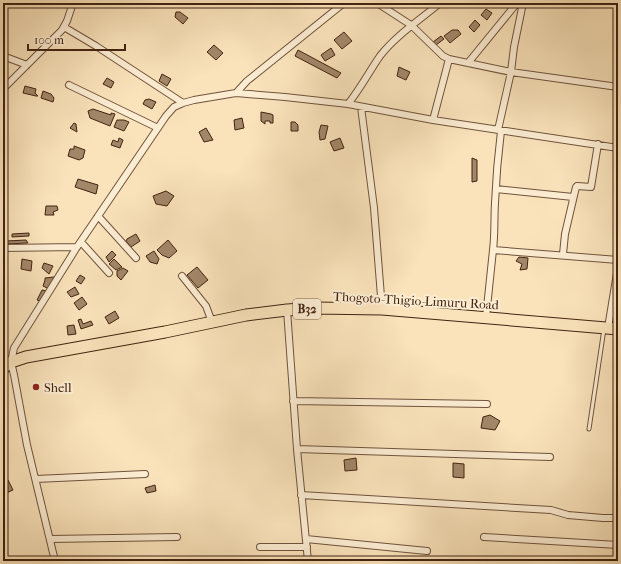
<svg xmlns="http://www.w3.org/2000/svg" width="621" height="564" font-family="'IM FELL French Canon',serif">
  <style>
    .building { fill: #a28769; stroke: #422311 }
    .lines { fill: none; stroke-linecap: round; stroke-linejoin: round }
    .lane-casing { stroke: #70533c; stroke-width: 5 }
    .street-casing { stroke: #70533c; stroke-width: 8 }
    .highway-casing { stroke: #422311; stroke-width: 13 }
    .lane { stroke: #fcedd3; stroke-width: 3 }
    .street { stroke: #fcedd3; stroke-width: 6 }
    .highway { stroke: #fae3bb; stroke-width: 11 }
    .poi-dot { fill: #8f2418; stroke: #fcedd3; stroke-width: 1.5 }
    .labels { text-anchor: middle; stroke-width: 4; stroke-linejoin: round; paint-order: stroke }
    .shield { fill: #fcedd3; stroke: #7a604b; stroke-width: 1 }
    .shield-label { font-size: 12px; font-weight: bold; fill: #422311 }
    .street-label { font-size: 13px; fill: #422311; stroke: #fcedd3 }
    .poi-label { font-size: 13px; fill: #422311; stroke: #fcedd3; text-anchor: start }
  </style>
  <rect width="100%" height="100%" fill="#fae3bb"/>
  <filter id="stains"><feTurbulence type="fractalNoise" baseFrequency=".005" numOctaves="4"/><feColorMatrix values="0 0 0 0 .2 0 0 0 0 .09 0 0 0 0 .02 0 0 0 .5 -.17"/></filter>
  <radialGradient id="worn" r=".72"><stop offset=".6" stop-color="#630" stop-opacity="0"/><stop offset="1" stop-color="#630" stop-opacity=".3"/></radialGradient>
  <!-- building -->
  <path class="building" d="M533,3h10l-1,4 -10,-1z
    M486,9l6,4 -5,7 -6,-5z
    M176,12h4l8,6 -5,6 -8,-7z
    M475,20l5,5 -6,7 -5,-5z
    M452,30h6l3,4 -11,9 -6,-7z
    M344,32l8,9 -10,8 -8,-9z
    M441,36l3,3 -8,6 -3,-3z
    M214,45l9,8 -7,7 -9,-8z
    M331,48l4,7 -10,6 -4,-6z
    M298,50l43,23 -4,5 -42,-22z
    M399,67l11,5 -4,8 -9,-4z
    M162,74l9,5 -4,7 -8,-5z
    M107,78l7,4 -3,6 -8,-4z
    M25,86l11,3 -1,4 3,3h-2l-13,-3z
    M43,91l8,3 3,4 -1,4 -12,-4z
    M149,99l7,3 -4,7 -9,-5 2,-4z
    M93,109l18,6v-2l4,1 -5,12 -20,-8 -2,-7z
    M261,112l10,2 2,1v8h-3v-2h-5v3l-4,-3z
    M242,118l2,10 -9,2 -1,-10z
    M117,120h7l5,2 -5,9 -10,-4z
    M291,122h4l3,3v6h-7z
    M74,123l2,1 1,8 -7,-4z
    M321,125l7,1 -3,13 -5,1 -1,-8z
    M206,128l7,12 -9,2 -5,-10z
    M119,138l4,2 -3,8 -9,-3 2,-5 5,2z
    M340,138l4,10 -10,3 -4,-9z
    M74,146l11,4 -2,8 -4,2 -11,-4 2,-7h4z
    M472,158l5,2v21l-5,1z
    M78,179l20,6 -2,9 -21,-7z
    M166,191l8,5 -7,10 -11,-2 -3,-8z
    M46,206h11l1,4 -5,2 1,3h-9z
    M29,233v3l-17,1v-3z
    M136,234l4,7 -9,6 -5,-6 1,-2z
    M26,240l2,3 -22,1v-3z
    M168,240l9,11 -8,7 -7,-3 -5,-5z
    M112,251l4,4 -7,7 -3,-5z
    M154,251l5,8 -2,5 -7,-2 -4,-6z
    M519,257l9,1 -1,11 -7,1 2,-6 -6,-3z
    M22,259l10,2 -1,10 -10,-2z
    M114,259l8,8 -6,3 -7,-6z
    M44,263l9,3 -4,8 -7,-6z
    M197,267l11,13 -10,8 -11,-13z
    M123,268l5,3 -7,9 -4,-4v-5z
    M80,275l5,3 -4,6 -5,-3z
    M54,277l-5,12 -6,-3 2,-6v-2z
    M75,287l4,7 -8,3 -4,-5z
    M42,290l5,1 -7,10 -3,-1z
    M82,297l5,7 -8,6 -5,-7z
    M115,311l4,7 -10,6 -4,-7z
    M81,319l2,5 8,-3 2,4 -12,4 -3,-9z
    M74,325l2,9 -8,1 -1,-9z
    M490,415l10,6 -5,9 -14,-2 2,-11z
    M356,458l1,12 -12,1 -1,-11z
    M453,463l11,1v14l-11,-1z
    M8,480l5,10 -9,4 -1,-8 2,-1 -1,-3z
    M155,485l1,6 -9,2 -2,-5z"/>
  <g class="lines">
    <!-- lane casing -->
    <g class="lane-casing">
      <path id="lane" d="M589,429l15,-100"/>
    </g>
    <!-- street casing -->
    <g class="street-casing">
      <path id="street" d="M377,3l34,22 32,31 6,3 62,13 107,15
        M608,3l10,2
        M64,27l32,19 87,57
        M3,56l24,9
        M468,63l49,-60
        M69,85l89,43
        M3,89l59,-59 5,-9 6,-18
        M236,93l11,-12 97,-78
        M348,104c12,-15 21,-32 32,-48 15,-20 41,-37 60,-53
        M361,107l13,101 8,101
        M433,120l16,-61
        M498,130l13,-58 3,-25 9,-44
        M496,189l77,8
        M98,216l38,42
        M81,242l28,31
        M3,248l74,-1
        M493,250c2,-16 1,-31 2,-47 1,-24 3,-48 6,-72
        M563,254l2,-20 11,-47 1,-1 14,1 7,-43
        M182,276l24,30 6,16
        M287,310l10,139 11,112
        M486,317l7,-67 125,10
        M608,328l10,-61
        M293,401l194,3
        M297,449l253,8
        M36,479l109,-5
        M301,495l250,15 17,5 35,3h15
        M484,537l134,8
        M50,539l127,-2
        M306,539l121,12
        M260,547h47
        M55,561l-28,-116 -13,-70 -3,-13 3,-14 63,-101 89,-131 8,-9 9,-4 11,-3 42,-7 49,4 63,7 85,16 185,28"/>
    </g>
    <!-- highway casing -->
    <g class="highway-casing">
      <path id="highway" d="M3,368l8,-6 15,-5 139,-25 81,-17 41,-5 28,-2 67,1 236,20"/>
    </g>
    <!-- lane -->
    <use href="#lane" class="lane"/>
    <!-- street -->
    <use href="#street" class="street"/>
    <!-- highway -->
    <use href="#highway" class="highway"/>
  </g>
  <!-- markers -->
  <circle class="poi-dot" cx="36" cy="387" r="4"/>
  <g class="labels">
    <!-- shield labels -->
    <rect class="shield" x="293" y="299" width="28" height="20" rx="3"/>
    <g class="shield-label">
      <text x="307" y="313">B32</text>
    </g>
    <!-- street labels -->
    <g class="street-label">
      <text transform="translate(416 300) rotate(3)" y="5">Thogoto-Thigio-Limuru Road</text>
    </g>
    <!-- poi labels -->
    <g class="poi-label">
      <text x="44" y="392">Shell</text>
    </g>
  </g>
  <!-- margin -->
  <rect width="621" height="564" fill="none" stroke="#fae3bb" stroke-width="16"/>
  <rect x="4" y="4" width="613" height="556" fill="none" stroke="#422311" stroke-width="2"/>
  <rect x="8" y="8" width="605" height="548" fill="none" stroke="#422311"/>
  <!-- scale -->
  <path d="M28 44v6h97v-6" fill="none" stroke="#422311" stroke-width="2"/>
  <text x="34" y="44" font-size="12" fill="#422311" stroke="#fcedd3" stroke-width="3" paint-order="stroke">100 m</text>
  <rect width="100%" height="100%" filter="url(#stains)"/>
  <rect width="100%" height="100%" fill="url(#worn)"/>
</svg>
